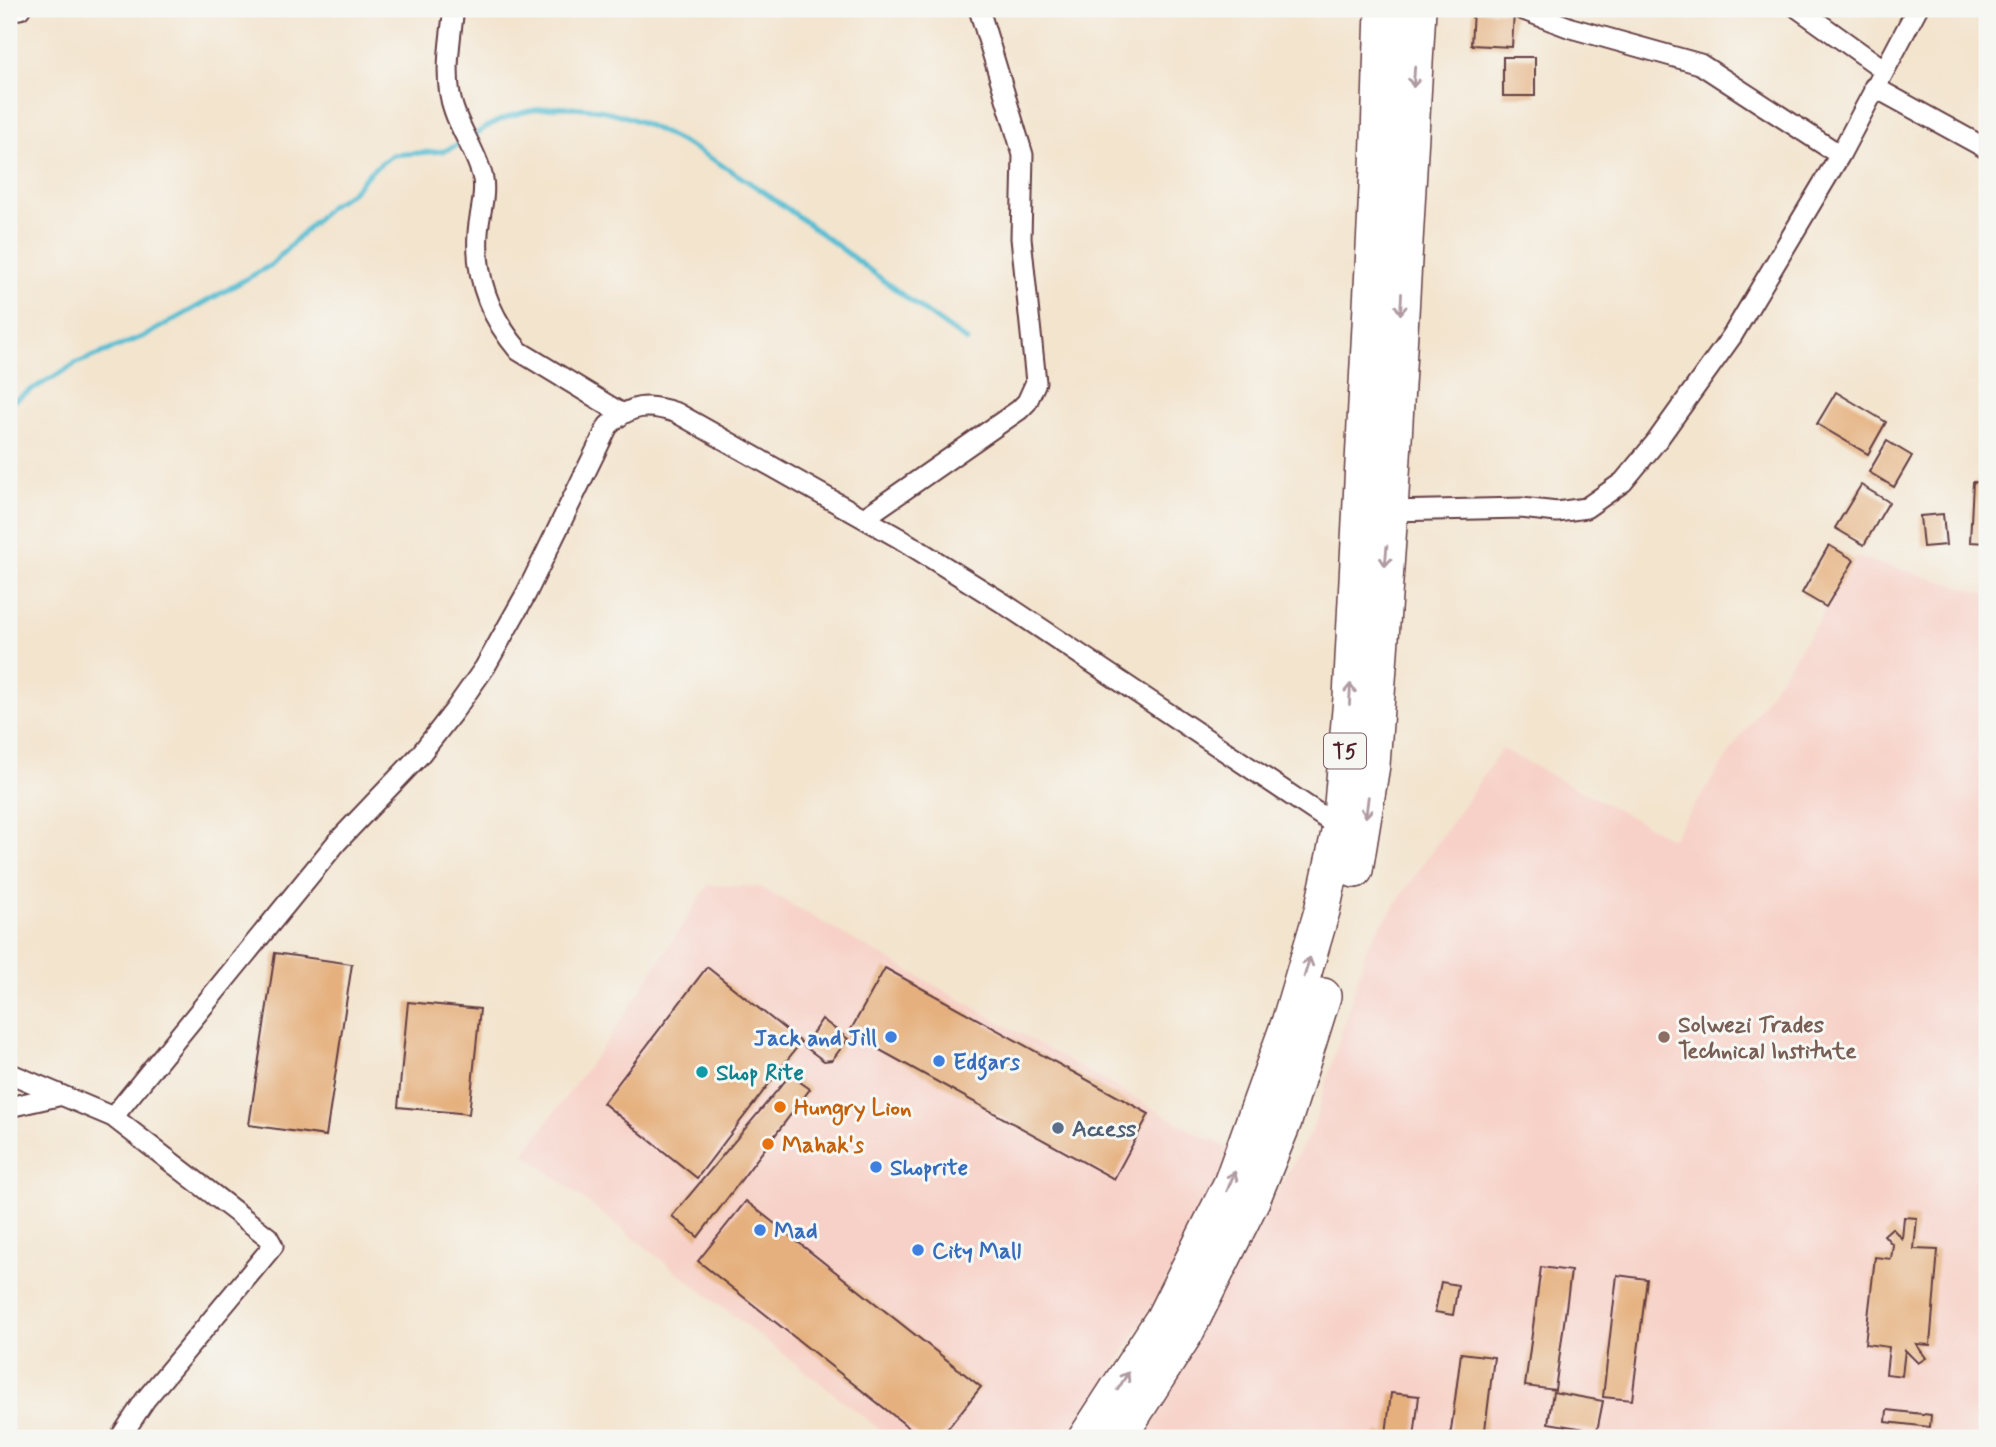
<svg xmlns="http://www.w3.org/2000/svg" width="1996" height="1447" font-family="Mynerve,sans-serif">
  <style>
    .built { fill: #f7d1c7 }
    .lines { fill: none; stroke-linecap: round; stroke-linejoin: round }
    .stream { stroke: #55bdd2; stroke-width: 5 }
    .building { fill: #e5b07e }
    .street-casing { stroke: #633d43; stroke-width: 23 }
    .highway-casing { stroke: #633d43; stroke-width: 38 }
    .street { stroke: #fff; stroke-width: 19 }
    .highway { stroke: #fff; stroke-width: 35 }
    .oneway { stroke: #ae9aa0 }
    .shop-dot { fill: #3f7fe0; stroke: #f6f6f2; stroke-width: 2.5 }
    .education-dot { fill: #8d6e63; stroke: #f6f6f2; stroke-width: 2.5 }
    .culture-dot { fill: #0f9aa8; stroke: #f6f6f2; stroke-width: 2.5 }
    .food-dot { fill: #e8710a; stroke: #f6f6f2; stroke-width: 2.5 }
    .service-dot { fill: #5c6f8a; stroke: #f6f6f2; stroke-width: 2.5 }
    .labels { text-anchor: middle; stroke-width: 6; stroke-linejoin: round; paint-order: stroke }
    .shield { fill: #f6f6f2; stroke: #7e6067; stroke-width: 2 }
    .shield-label { font-size: 21px; font-weight: bold; fill: #4a1f2b }
    .education-label { font-size: 23px; font-weight: bold; fill: #785e54; stroke: #f6f6f2; text-anchor: start }
    .shop-label { font-size: 23px; font-weight: bold; fill: #366cbe; stroke: #f6f6f2; text-anchor: start }
    .culture-label { font-size: 23px; font-weight: bold; fill: #0d838f; stroke: #f6f6f2; text-anchor: start }
    .food-label { font-size: 23px; font-weight: bold; fill: #c56008; stroke: #f6f6f2; text-anchor: start }
    .service-label { font-size: 23px; font-weight: bold; fill: #4e5e75; stroke: #f6f6f2; text-anchor: start }
  </style>
  <rect width="100%" height="100%" fill="#f6f6f2"/>
  <filter id="ink" filterUnits="userSpaceOnUse"><feTurbulence type="fractalNoise" baseFrequency=".0143" numOctaves="2"/><feDisplacementMap in="SourceGraphic" scale="14" xChannelSelector="R" yChannelSelector="G"/><feConvolveMatrix kernelMatrix="1 2 1 2 8 2 1 2 1" color-interpolation-filters="sRGB"/></filter>
  <filter id="wash" filterUnits="userSpaceOnUse"><feTurbulence type="fractalNoise" baseFrequency=".00686" numOctaves="4" result="noise"/><feDisplacementMap in="SourceGraphic" scale="28" xChannelSelector="R" yChannelSelector="G"/><feGaussianBlur stdDeviation="1.57" result="paint"/><feColorMatrix in="noise" values="0 0 0 0 0 0 0 0 0 0 0 0 0 0 0 0 0 1.4 0 .05"/><feComposite in="paint" operator="in"/></filter>
  <g filter="url(#wash)">
    <rect width="100%" height="100%" fill="#f3e4ce"/>
    <!-- built -->
    <path class="built" d="M1856,557l131,37v844h-853l178,-308 56,-186 134,-195 170,90 149,-222z
      M708,885l52,2 447,252 35,13 -168,286h-183l-367,-285 92,-124z"/>
    <g class="lines">
      <!-- stream -->
      <path class="stream" d="M472,137c48,-38 123,-37 177,-11 117,53 212,144 318,215
        M9,403l68,-40 70,-28 124,-70 59,-59 22,-14 19,-21 21,-16 52,-4 20,-9"/>
    </g>
    <g id="blocks">
      <!-- building -->
      <path class="building" d="M1473,10l41,2 -2,35 -41,-2z
        M1503,57h32v39h-32z
        M1836,392l50,30 -18,32 -51,-30z
        M1887,441l25,15 -18,31 -25,-15z
        M1973,482l14,1v60l-17,-1z
        M1861,485l28,17 -25,43 -29,-17z
        M1943,514l3,31 -23,2 -3,-31z
        M1829,545l25,15 -28,47 -24,-14z
        M275,953l77,11 -26,172 -77,-11z
        M707,967l94,75 -104,136 -94,-75z
        M885,968l264,146 -35,65 -265,-146z
        M408,1002l72,7 -11,105 -71,-7z
        M822,1019l26,20 -16,21 -8,1 -20,-15z
        M790,1075l20,14 -112,148 -26,-21z
        M746,1201l235,186 -41,51h-18l-224,-177z
        M1904,1217l13,1 -3,31 24,1 -8,95 -14,-1 10,14 -8,5 -13,-13 -3,26 -16,-2 3,-27 -24,-3 10,-87 16,2 2,-14 -9,-10 8,-7 10,11z
        M1541,1267l30,4 -16,119 -30,-4z
        M1617,1275l30,4 -15,121 -29,-3z
        M1441,1282l17,3 -5,30 -18,-3z
        M1461,1353l33,4 -10,81h-34z
        M1553,1392l50,9 -6,30 -49,-8z
        M1391,1393l28,3 -5,42h-38v-5l10,1z
        M1887,1410l44,5 -1,12 -44,-5z"/>
    </g>
  </g>
  <g filter="url(#ink)">
    <use href="#blocks" fill-opacity="0" stroke="#633d43" stroke-width="2"/>
    <g class="lines">
      <!-- street casing -->
      <g class="street-casing">
        <path id="street" d="M454,9c-4,31 -11,71 0,101 8,24 24,45 29,69 3,18 -4,36 -5,54 -3,44 12,84 41,118l102,62
          M1521,9l50,19 129,36 140,91
          M1799,9l84,60
          M9,11l11,-2
          M1874,87l113,62
          M1390,511l131,-3 36,4 29,-4 37,-26 33,-40 76,-106 108,-181 77,-146
          M864,518l155,-108 8,-8 9,-20 -15,-144 2,-83 -44,-146
          M9,1073l104,44
          M9,1107l49,-11
          M120,1438l25,-38 128,-154 -5,-9 -155,-120 224,-275 82,-86 35,-45 31,-44 41,-73 82,-168c22,-22 40,-23 69,-13l222,125 104,65 337,225"/>
      </g>
      <!-- highway casing -->
      <g class="highway-casing">
        <path id="highway" d="M1355,870l17,-105 18,-254 28,-502
          M1086,1438l77,-119 68,-135 58,-161 33,-112 18,-83 11,-130 27,-529 5,-160
          M1118,1438l68,-106 66,-132 32,-79 39,-125"/>
      </g>
      <!-- street -->
      <use href="#street" class="street"/>
      <!-- highway -->
      <use href="#highway" class="highway"/>
    </g>
    <!-- one-way arrows -->
    <defs><path id="oneway-shaft" d="M-6 0H5M1.5-3L5.5 0L1.5 3" fill="none" stroke-width="1.6" stroke-linecap="round" stroke-linejoin="round" transform="scale(1.75)"/></defs>
    <g class="oneway">
      <use href="#oneway-shaft" transform="translate(1414 77) rotate(94)"/>
      <use href="#oneway-shaft" transform="translate(1401 304) rotate(93)"/>
      <use href="#oneway-shaft" transform="translate(1386 556) rotate(95)"/>
      <use href="#oneway-shaft" transform="translate(1350 694) rotate(-87)"/>
      <use href="#oneway-shaft" transform="translate(1367 807) rotate(97)"/>
      <use href="#oneway-shaft" transform="translate(1307 967) rotate(-74)"/>
      <use href="#oneway-shaft" transform="translate(1231 1181) rotate(-68)"/>
      <use href="#oneway-shaft" transform="translate(1123 1381) rotate(-58)"/>
    </g>
  </g>
  <!-- markers -->
  <g class="shop-dot">
    <circle cx="891" cy="1037" r="7"/>
    <circle cx="939" cy="1061" r="7"/>
    <circle cx="876" cy="1167" r="7"/>
    <circle cx="760" cy="1230" r="7"/>
    <circle cx="918" cy="1250" r="7"/>
  </g>
  <circle class="education-dot" cx="1664" cy="1037" r="7"/>
  <circle class="culture-dot" cx="702" cy="1072" r="7"/>
  <g class="food-dot">
    <circle cx="780" cy="1107" r="7"/>
    <circle cx="768" cy="1144" r="7"/>
  </g>
  <circle class="service-dot" cx="1058" cy="1128" r="7"/>
  <g class="labels">
    <!-- shield labels -->
    <rect class="shield" x="1324" y="733.5" width="42" height="35" rx="5"/>
    <g class="shield-label">
      <text x="1345" y="758">T5</text>
    </g>
    <!-- education labels -->
    <g class="education-label">
      <text x="1678" y="1032">Solwezi Trades<tspan x="1678" dy="26">Technical Institute</tspan></text>
    </g>
    <!-- shop labels -->
    <g class="shop-label">
      <text x="877" y="1045" text-anchor="end">Jack and Jill</text>
      <text x="953" y="1069">Edgars</text>
      <text x="890" y="1175">Shoprite</text>
      <text x="774" y="1238">Mad</text>
      <text x="932" y="1258">City Mall</text>
    </g>
    <!-- culture labels -->
    <g class="culture-label">
      <text x="716" y="1080">Shop Rite</text>
    </g>
    <!-- food labels -->
    <g class="food-label">
      <text x="794" y="1115">Hungry Lion</text>
      <text x="782" y="1152">Mahak's</text>
    </g>
    <!-- service labels -->
    <g class="service-label">
      <text x="1072" y="1136">Access</text>
    </g>
  </g>
  <!-- margin -->
  <rect width="1996" height="1447" fill="none" stroke="#f6f6f2" stroke-width="35"/>
</svg>
